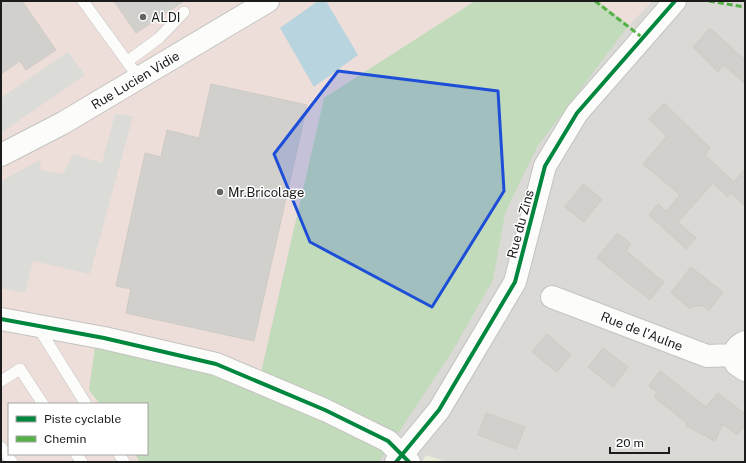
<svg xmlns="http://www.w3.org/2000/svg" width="746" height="463" font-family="'Public Sans',sans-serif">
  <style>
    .residential { fill: #dad9d6 }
    .commercial { fill: #eeded9 }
    .farmland { fill: #e9ecd7 }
    .forest { fill: #c2dbba }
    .parking { fill: #dbdbd8 }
    .water { fill: #b7d4df }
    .building { fill: #d1d0cc; stroke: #cecbc6 }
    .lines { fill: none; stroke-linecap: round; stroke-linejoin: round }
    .lane-casing { stroke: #c3c3c1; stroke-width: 12 }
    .street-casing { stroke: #c3c3c1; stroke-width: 24 }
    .lane { stroke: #fcfcfb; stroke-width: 11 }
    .street { stroke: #fcfcfb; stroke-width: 22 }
    .quiet { stroke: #55b145; stroke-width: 3; stroke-dasharray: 6 3; stroke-linecap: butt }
    .cycleway-casing { stroke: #fff; stroke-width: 6 }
    .cycleway { stroke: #00873e; stroke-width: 4 }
    .marked { fill: #1d4ed8; fill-opacity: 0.2; stroke: #1d4ed8; stroke-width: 3; stroke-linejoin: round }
    .poi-dot { fill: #646462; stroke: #fff; stroke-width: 1.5 }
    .labels { text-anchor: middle; stroke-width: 3; stroke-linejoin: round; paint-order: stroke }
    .poi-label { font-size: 13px; fill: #1c1c1c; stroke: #fff; text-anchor: start }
    .street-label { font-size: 13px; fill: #1c1c1c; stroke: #fff }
  </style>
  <rect width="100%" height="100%" fill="#ebeae5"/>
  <!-- residential -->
  <path class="residential" d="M475,1h123l31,24 23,-24h93v461h-605l-5,-8h12v-50h-47z"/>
  <!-- commercial -->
  <path class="commercial" d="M1,1h474l-151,97 -63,275 -172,17 11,14h-91v50h126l5,8h-139z
    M598,1h54l-23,24z"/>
  <!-- farmland -->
  <path class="farmland" d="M426,455l21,7h-25z"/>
  <!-- forest -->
  <path class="forest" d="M475,1h123l31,24 -92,122 -32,66 -12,67 -40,70 -74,112h-239l-5,-8h12v-50h-47l-11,-14 9,-64c56,10 110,26 163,47l63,-275z"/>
  <!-- parking -->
  <path class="parking" d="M68,52l17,23 -84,58v-35z
    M115,114l18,2 -43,158 -57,-13 -8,32 -24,-5v-107l39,-21 1,10 22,4 10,-20 29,9z"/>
  <!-- water -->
  <path class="water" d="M318,1h8l32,54 -44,32 -34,-59z"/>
  <!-- building -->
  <path class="building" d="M1,1h21l34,49 -30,20 -6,-9 -19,13z
    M114,1h70l-48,32z
    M710,28l35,32v24l-21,-19 -6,7 -25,-25z
    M211,84l96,21 -53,236 -128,-28 5,-24 -15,-3 29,-133 16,4 6,-27 32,8z
    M664,103l46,45 -5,7 29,27 11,-13v37l-14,-13 -3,4 -15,-14 -35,39 18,16 -10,11 -37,-34 9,-11 8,7 14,-16 -37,-31 24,-28 -18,-17z
    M583,184l19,15 -18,23 -19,-15z
    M617,233l14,11 -5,7 38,31 -14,18 -53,-42z
    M691,267l32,25 -14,19 -7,-6 -13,3 -18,-15z
    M547,334l24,21 -14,17 -25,-20z
    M603,348l25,19 -15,20 -25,-20z
    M660,371l46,36 12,-14 27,21v11l-8,10 -14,-11 -8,17 -29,-15 1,-3 -33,-26 3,-5 -8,-6z
    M486,413l39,14 -9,22 -38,-14z"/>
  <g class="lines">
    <!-- lane casing -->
    <g class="lane-casing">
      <path id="lane" d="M83,1l56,77
        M128,61l31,-23 25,-26
        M38,327l48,77
        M1,381l19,-12 23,35
        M1,447l11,15
        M76,454l6,8
        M119,454l5,8"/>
    </g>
    <!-- street casing -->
    <g class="street-casing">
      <path id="street" d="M1,155l62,-32 205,-122
        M552,297l155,59 27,-1
        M1,319l103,19 112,26 109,46 63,31 21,21
        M745,342c-10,4 -13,12 -9,22l9,6
        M396,462l43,-52 76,-128 30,-116 32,-53 98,-112"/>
    </g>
    <!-- lane -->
    <use href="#lane" class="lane"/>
    <!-- street -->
    <use href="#street" class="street"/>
    <!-- quiet -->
    <path class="quiet" d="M595,1l48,37
      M709,1l36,6"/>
    <!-- cycleway casing -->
    <g class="cycleway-casing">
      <path id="cycleway" d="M1,319l103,19 112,26 109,46 63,31 21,21
        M396,462l43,-52 76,-128 30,-116 32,-53 98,-112"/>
    </g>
    <!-- cycleway -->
    <use href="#cycleway" class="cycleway"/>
  </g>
  <!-- marked area -->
  <path class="marked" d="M338,71l160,20 6,100 -72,116 -122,-65 -36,-88z"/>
  <!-- markers -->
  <g class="poi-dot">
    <circle cx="143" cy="17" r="4"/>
    <circle cx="220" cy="192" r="4"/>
  </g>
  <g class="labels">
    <!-- poi labels -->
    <g class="poi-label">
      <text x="151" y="22">ALDI</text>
      <text x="228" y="197">Mr.Bricolage</text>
    </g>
    <!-- street labels -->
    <g class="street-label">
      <text transform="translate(135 80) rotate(-31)" y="5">Rue Lucien Vidie</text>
      <text transform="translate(520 224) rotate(-75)" y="5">Rue du Zins</text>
      <text transform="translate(642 331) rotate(21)" y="5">Rue de l'Aulne</text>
    </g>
  </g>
  <!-- border -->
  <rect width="746" height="463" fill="none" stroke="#1c1c1c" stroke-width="4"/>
  <!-- legend -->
  <rect x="8" y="403" width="140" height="52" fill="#ffffff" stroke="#a4a4a4"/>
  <rect x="16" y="416" width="20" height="6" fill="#00873e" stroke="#a4a4a4"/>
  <text x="44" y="423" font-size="12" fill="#1c1c1c">Piste cyclable</text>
  <rect x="16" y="436" width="20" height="6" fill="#55b145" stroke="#a4a4a4"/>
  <text x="44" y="443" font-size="12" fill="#1c1c1c">Chemin</text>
  <!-- scale -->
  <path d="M610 447v6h59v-6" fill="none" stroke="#1c1c1c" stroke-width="2"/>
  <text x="616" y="447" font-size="12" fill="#1c1c1c" stroke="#ffffff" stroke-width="3" paint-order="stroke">20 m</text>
</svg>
